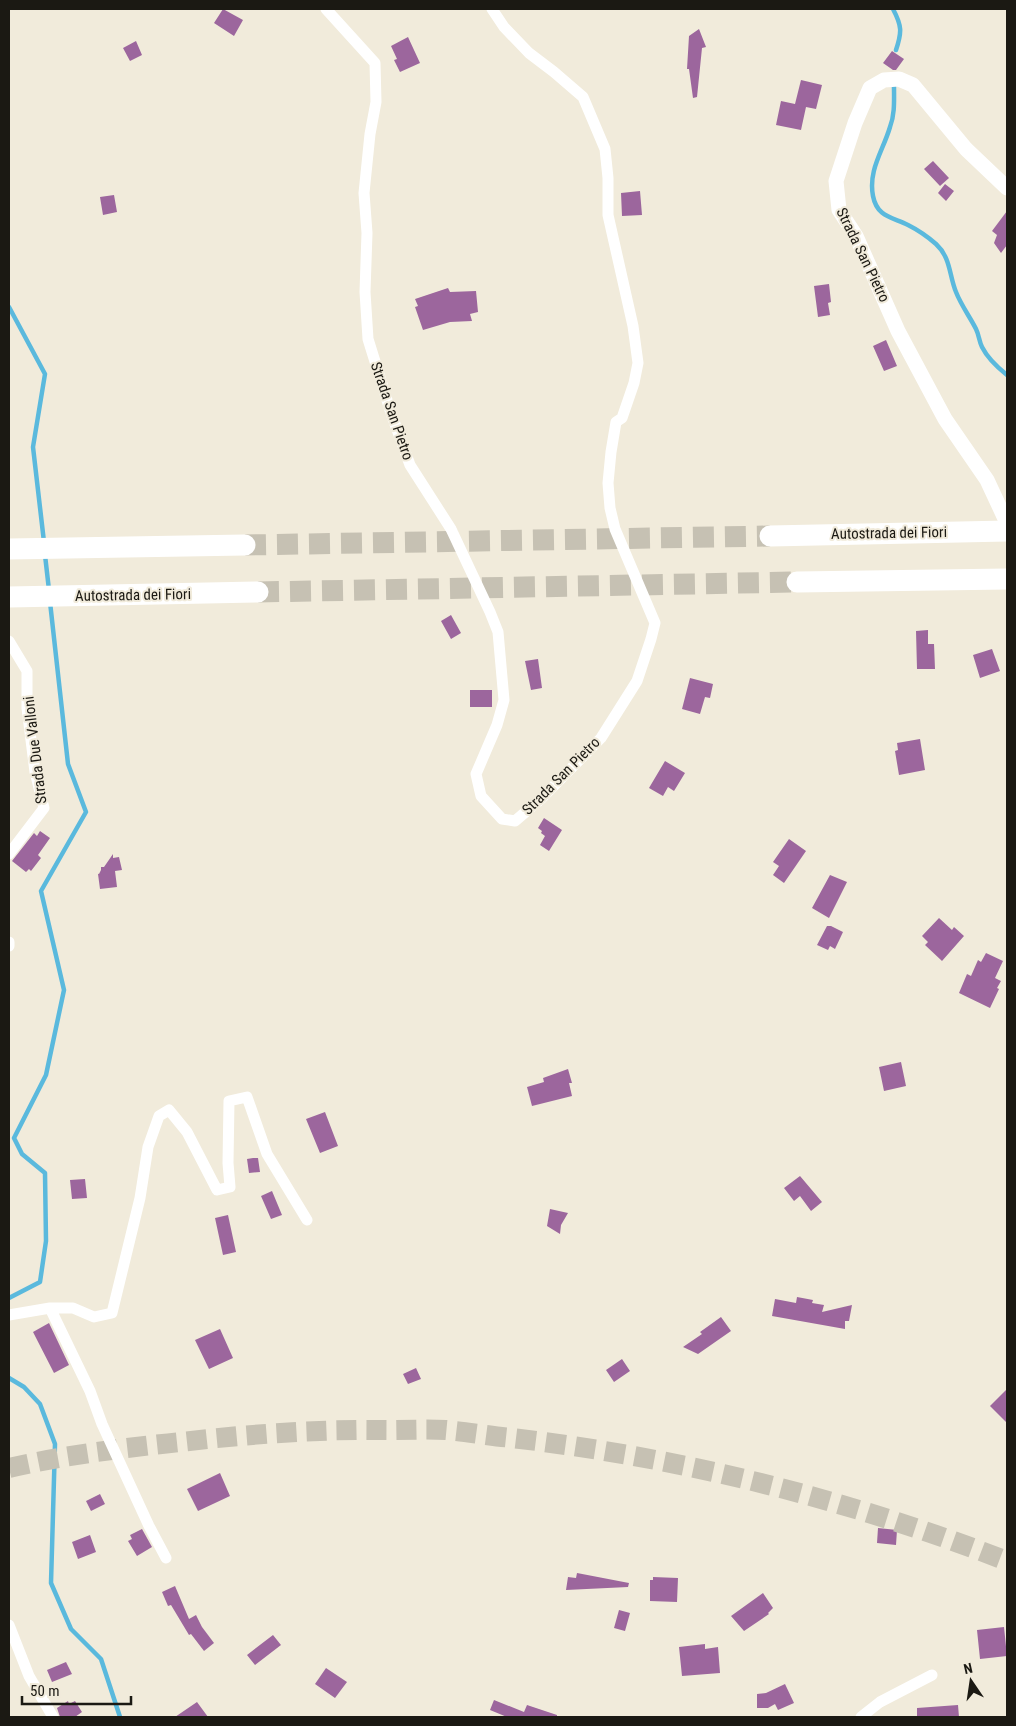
<svg xmlns="http://www.w3.org/2000/svg" width="1016" height="1726" font-family="'Roboto Condensed',sans-serif">
  <style>
    .lines { fill: none; stroke-linecap: round; stroke-linejoin: round }
    .stream { stroke: #5ab9dd; stroke-width: 4.5 }
    .building { fill: #9c669d }
    .trunk-tunnel { stroke: #c6c1b3; stroke-width: 20; stroke-dasharray: 20 10; stroke-linecap: butt }
    .motorway-tunnel { stroke: #c6c1b3; stroke-width: 21; stroke-dasharray: 21 11; stroke-linecap: butt }
    .minor { stroke: #fff; stroke-width: 11 }
    .tertiary { stroke: #fff; stroke-width: 15 }
    .motorway { stroke: #fff; stroke-width: 21 }
    .labels { text-anchor: middle; stroke-width: 4; stroke-linejoin: round; paint-order: stroke }
    .street-label { font-size: 15px; fill: #1b1913; stroke: #f1ebdb }
  </style>
  <rect width="100%" height="100%" fill="#f1ebdb"/>
  <g class="lines">
    <!-- stream -->
    <path class="stream" d="M893,9c9,17 9,23 3,41
      M894,86c0,14 1,28 -4,41 -7,24 -22,43 -17,69 4,21 19,21 35,29 10,5 20,12 28,19 15,14 13,31 20,48 5,13 14,25 20,37 3,6 3,12 6,18 6,12 15,20 25,28
      M9,307l36,67 -12,73 11,95
      M45,555l4,35
      M9,1298l31,-16 6,-41 -1,-68 -23,-19 -8,-16 32,-63 18,-85 -23,-99 45,-79 -18,-48 -18,-162
      M9,1378l15,9 16,17 15,40 -4,139 20,46 30,30 19,58"/>
  </g>
  <!-- building -->
  <path class="building" d="M223,9l20,11 -9,16 -20,-13z
    M699,29l7,18 -4,1 -5,49 -4,1 -4,-29h-2l2,-33z
    M408,37l12,26 -20,9 -6,-12 3,-1 -6,-13z
    M136,41l6,14 -12,6 -7,-13z
    M892,51l12,8 -8,11h-3l-10,-7z
    M801,80l21,5 -6,24 -10,-2 -5,23 -25,-5 5,-24 14,3z
    M933,161l16,17 -9,8 -16,-17z
    M945,184l9,7 -8,10 -8,-8z
    M640,191l2,24 -20,1 -1,-23z
    M114,195l3,17 -14,3 -3,-18z
    M1007,211v34l-6,8 -7,-10 3,-8 -5,-4z
    M829,284l2,18 -3,1 2,12 -12,2 -4,-31z
    M448,288l2,4 26,-1 2,21 -8,2 2,7 -22,1 -27,8 -8,-23 3,-1 -3,-7z
    M886,340l11,26 -13,5 -11,-25z
    M451,615l10,18 -10,6 -10,-18z
    M928,630v14h6l1,25h-18l-1,-38z
    M992,649l8,22 -20,7 -7,-23z
    M538,659l4,29 -11,2 -6,-29z
    M690,678l23,6 -3,14 -5,-1 -5,17 -18,-5z
    M470,690h22v17h-22z
    M920,739l5,31 -26,5 -4,-24 3,-1 -1,-7z
    M665,761l20,12 -11,18 -6,-4 -5,9 -14,-8z
    M544,818l18,12 -13,21 -9,-6 5,-9 -4,-3 1,-2 -4,-3z
    M40,831l10,7 -12,17 3,3 -10,13 -2,-2 -3,3 -14,-11 22,-28 3,3z
    M789,839l17,12 -22,32 -11,-8 6,-9 -6,-4z
    M113,854v4l6,-1 3,13 -7,1 2,16 -17,2 -2,-15 4,-1 -3,1 2,-4v-3h3z
    M830,875l17,7 -18,36 -17,-10z
    M939,918l13,12 2,-3 10,9 -22,25 -17,-16 3,-3 -6,-6z
    M827,926h4l12,6 -8,17 -5,-3 -2,4 -11,-5z
    M986,953l17,8 -8,17 6,3 -4,7 2,1 -9,19 -31,-15 8,-19 4,2 7,-16 3,2z
    M901,1062l5,24 -22,5 -5,-24z
    M568,1069l4,14h-3l3,13 -40,10 -5,-19 17,-5 -1,-4z
    M325,1112l13,34 -18,7 -14,-34z
    M253,1158h5l2,14 -11,1 -2,-14z
    M800,1176l22,26 -11,9 -11,-15 -6,5 -10,-13z
    M85,1179l2,19 -15,1 -2,-19z
    M272,1191l10,24 -11,4 -10,-23z
    M550,1209l18,4 -7,12 -1,9 -13,-8z
    M228,1215l8,37 -13,3 -8,-37z
    M797,1297l16,3 -1,3 12,2 -2,7 30,-7 -3,16h-4v8l-73,-13 3,-17 21,4z
    M721,1317l10,14 -33,23 -15,-7 19,-13 -2,-2z
    M49,1323l20,42 -15,8 -21,-41z
    M220,1329l13,29 -24,11 -14,-29z
    M622,1359l8,12 -16,11 -8,-12z
    M416,1368l5,11 -13,5 -5,-10z
    M1007,1389v34l-17,-17z
    M220,1473l10,23 -32,15 -11,-22z
    M100,1494l5,10 -14,7 -5,-10z
    M878,1528l19,2 -1,15 -19,-2z
    M142,1529l10,18 -15,9 -9,-15 4,-2 -2,-4z
    M90,1535l6,17 -18,7 -6,-17z
    M577,1573l52,10 -1,4 -62,3 2,-13 8,1z
    M653,1577l25,1 -1,24 -27,-1v-21h3z
    M175,1586l14,33 7,-4 6,12 12,16 -10,8 -13,-17 -2,1 -18,-30 -3,1 -6,-14z
    M763,1593l10,15 -5,5 1,1 -25,17 -13,-15z
    M619,1610l11,3 -5,18 -11,-3z
    M1004,1627l3,29 -27,3 -3,-29z
    M273,1635l8,10 -26,20 -8,-10z
    M705,1644v5l13,-2 2,26 -38,3 -3,-29z
    M66,1662l6,12 -20,8 -5,-12z
    M326,1668l21,14 -12,16 -20,-14z
    M785,1684l9,19 -16,7 -3,-6 -7,4h-11v-14l9,-1z
    M494,1700l30,12 3,-7 30,10v2h-50l-17,-7z
    M68,1701l1,3 6,-3 7,11 -7,5h-15l-3,-9z
    M197,1702l11,15h-33z
    M958,1705l1,12h-42v-9z"/>
  <g class="lines">
    <!-- trunk-tunnel -->
    <path class="trunk-tunnel" d="M9,1468c56,-13 114,-20 172,-26 69,-8 139,-13 209,-12 18,0 37,-1 56,0 22,2 44,6 66,8 171,20 335,61 495,123"/>
    <!-- motorway-tunnel -->
    <path class="motorway-tunnel" d="M245,545l525,-9
      M258,592l539,-10"/>
    <!-- minor -->
    <path class="minor" d="M326,9l49,54 1,39 -6,32 -6,59 3,40 -2,59 3,47 23,74 19,52 41,64 39,83 8,20 6,68 -7,25 -21,49 5,22 21,23 13,2 27,-23 59,-60 36,-57 14,-42 4,-16 -40,-94 -5,-21 -2,-25 3,-31 5,-30 6,-4 12,-35 4,-20 -5,-37 -25,-111v-37l-3,-29 -22,-52 -29,-25 -25,-19 -25,-26 -12,-18
      M9,641l18,30v37l8,64 9,36 -35,46
      M9,942v4
      M50,1308l40,83 12,33 47,102 17,32
      M9,1315l41,-7h23l21,9 18,-4 28,-115 8,-51 11,-31 10,-6 18,22 30,58 13,-3 -2,-24 1,-62 18,-4 20,57 40,66
      M9,1625l20,51 24,41
      M861,1717l19,-15 52,-27"/>
    <!-- tertiary -->
    <path class="tertiary" d="M1007,188l-41,-39 -53,-64 -14,-6 -15,1 -14,8 -15,35 -19,58 3,29 17,26 42,95 47,88 42,61 20,43"/>
    <!-- motorway -->
    <path class="motorway" d="M770,536l237,-5
      M9,549l236,-4
      M797,582l210,-3
      M9,597l249,-5"/>
  </g>
  <g class="labels">
    <!-- street labels -->
    <g class="street-label">
      <text transform="translate(863 255) rotate(64)" y="5">Strada San Pietro</text>
      <text transform="translate(392 411) rotate(71)" y="5">Strada San Pietro</text>
      <text transform="translate(889 533) rotate(-1)" y="5">Autostrada dei Fiori</text>
      <text transform="translate(133 595) rotate(-1)" y="5">Autostrada dei Fiori</text>
      <text transform="translate(35 750) rotate(-97)" y="5">Strada Due Valloni</text>
      <text transform="translate(561 776) rotate(-45)" y="5">Strada San Pietro</text>
    </g>
  </g>
  <!-- border -->
  <rect width="1016" height="1726" fill="none" stroke="#1b1913" stroke-width="20"/>
  <!-- north arrow -->
  <g transform="translate(971 1681) rotate(347)" stroke="#f1ebdb" stroke-width="4" paint-order="stroke">
  <path d="M0-4L9 19L0 12L-9 19Z" fill="#1b1913"/>
  <text y="-8" font-size="14" font-weight="bold" text-anchor="middle" fill="#1b1913">N</text>
  </g>
  <!-- scale -->
  <path d="M22 1696v8h109v-8" fill="none" stroke="#1b1913" stroke-width="2.5"/>
  <text x="30" y="1696" font-size="15" fill="#1b1913" stroke="#f1ebdb" stroke-width="4" paint-order="stroke">50 m</text>
</svg>
